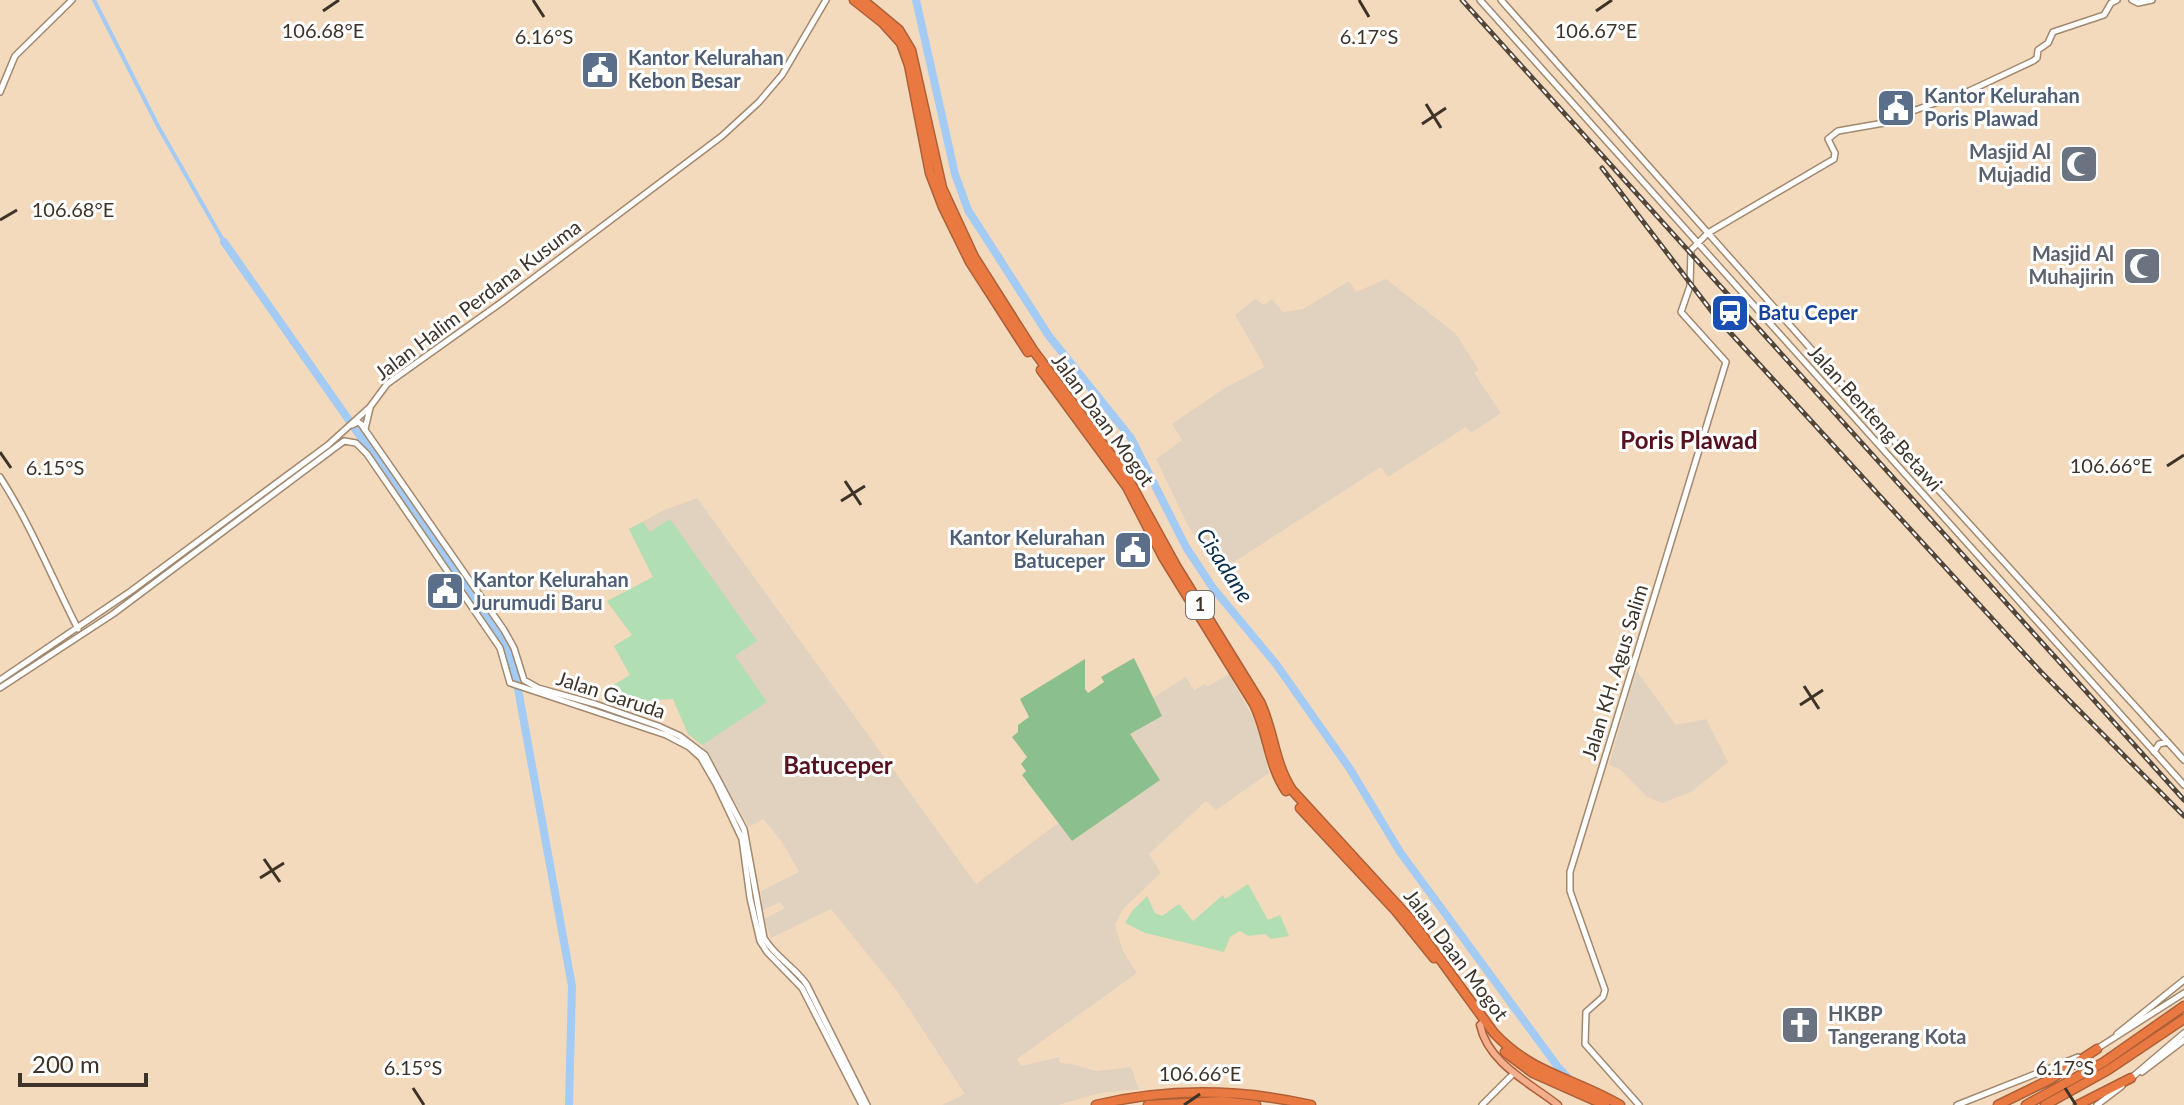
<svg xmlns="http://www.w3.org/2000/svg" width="2184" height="1105" font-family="Lato,sans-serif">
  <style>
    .commercial { fill: #e1d2bf }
    .green { fill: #b2deb4 }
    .forest { fill: #8bbf8e }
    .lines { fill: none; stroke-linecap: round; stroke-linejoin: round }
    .canal { stroke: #a4cbf4; stroke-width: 4 }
    .river { stroke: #a4cbf4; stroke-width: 8 }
    .secondary-casing { stroke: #a1896f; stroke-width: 8 }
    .primary-casing { stroke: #ad6038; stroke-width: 9 }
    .highway-casing { stroke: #ad6038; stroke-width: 11 }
    .secondary { stroke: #fff; stroke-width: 5 }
    .primary { stroke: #f2ae8d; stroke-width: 6 }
    .highway { stroke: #e97841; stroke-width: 8 }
    .rail-casing { stroke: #524639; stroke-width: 5 }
    .rail { stroke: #fff; stroke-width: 2; stroke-dasharray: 6; stroke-linecap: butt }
    .ticks { fill: none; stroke: #3d3328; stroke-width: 3 }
    .labels { text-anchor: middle; stroke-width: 6; stroke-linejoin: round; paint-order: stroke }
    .shield { fill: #fff; stroke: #777068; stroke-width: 2 }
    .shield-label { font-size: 18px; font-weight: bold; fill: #3d3328 }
    .service-label { font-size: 20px; font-weight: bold; fill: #4e5e75; stroke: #fff; text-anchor: start }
    .worship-label { font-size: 20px; font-weight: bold; fill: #5b616d; stroke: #fff; text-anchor: end }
    .street-label { font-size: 20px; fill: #3d3328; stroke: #fff }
    .transit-label { font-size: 20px; font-weight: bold; fill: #164399; stroke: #fff; text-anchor: start }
    .water-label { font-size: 22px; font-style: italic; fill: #072b4b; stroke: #fff }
    .quarter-label { font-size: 24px; font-weight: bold; fill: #57121f; stroke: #fff }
    .ticks-label { font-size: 20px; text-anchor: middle; fill: #3d3328; stroke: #fff; stroke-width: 6; stroke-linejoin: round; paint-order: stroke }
  </style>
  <rect width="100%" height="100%" fill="#f4dabd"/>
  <!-- commercial -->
  <path class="commercial" d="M1386,279l70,55 23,36 -5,3 27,40 -30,20 -5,-6 -78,50 -7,-10 -161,104 -32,-45 -32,-67 26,-19 -10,-16 51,-35 42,-22 -30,-52 20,-16 9,6 8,-6 11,13 20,-3 46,-28 7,11z
    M697,498l279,386 82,-61 14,18 88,-61 -31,-46 22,-35 35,-22 8,13 11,-6 3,2 21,-12 27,49 13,50 -53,37 -10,-9 -57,53 12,19 -38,36 -8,16 8,26 14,22 -120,86 4,7 38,-9 1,6 12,1 24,7 35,-4 8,22 -39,4 -42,12h-116l23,-11 -68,-103 -66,-82 -60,29 -7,-19 21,-11 -5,-6 -17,8 -2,-19 38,-19 -17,-30 -19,-23 -14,8 -47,-82 -14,-11 -15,-35 -50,3v6l-11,-3 2,-6 -7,-10 23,-14 -16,-29 18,-11 -25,-33 46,-25 -24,-48 35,-19z
    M1636,670l40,55 30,-6 22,43 -37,30 -29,11 -15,-6 -26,-27 -12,-5z"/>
  <!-- green -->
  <path class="green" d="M670,519l87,122 -22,15 32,46 -65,43 -14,-11 -15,-35 -50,3v6l-11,-3 2,-6 -7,-10 23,-14 -16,-29 18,-11 -25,-34 46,-24 -24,-48 14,-7 7,10z
    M1248,884l20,36 12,-5 9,21 -18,3 -6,-5 -17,2 -8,-5 -10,6 -6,15 -79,-19 -20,-10 7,-12 15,-15 8,17 7,3 17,-12 14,17 30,-26 2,4z"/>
  <!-- forest -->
  <path class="forest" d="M1134,658l28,58 -32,18 30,46 -88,61 -50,-66 4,-4 -5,-7 6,-7 -15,-20 6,-5v-7l11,-8 -9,-18 65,-40v30l3,4 16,-11 -3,-5z"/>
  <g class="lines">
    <!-- canal -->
    <path class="canal" d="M94,0l64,126 66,116"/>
    <!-- river -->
    <path class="river" d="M916,0l39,174 13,36 81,126 82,102 55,109 27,41 63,76 74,105 50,83 158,215 13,14
      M224,242l282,402 10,34 56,308 -3,119"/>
    <!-- secondary casing -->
    <g class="secondary-casing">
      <path id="secondary" d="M1480,0l704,785
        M1501,0l334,376 349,384
        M2132,0l6,3 14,-3
        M0,92l15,-36 57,-56
        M352,425l6,-3 3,2 143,206 10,18 10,32 14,8 57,16 63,22 22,10 25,19 39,74 20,109c11,19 31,29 43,47l60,120
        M365,429l5,-21
        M0,477c31,48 52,101 78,152
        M0,680l131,-89 197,-146 42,-38 17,-23 115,-82 220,-166 37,-34 23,-27 44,-75
        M0,688l113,-74 231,-173 12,2 11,11 133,194 10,35 156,52 23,12 12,11 15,26 26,55 8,59 10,43 7,11 35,36 60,117
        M2154,752l5,-8 9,-2
        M2117,1034l67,-54
        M2095,1050l89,-57
        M2142,1072l42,-32
        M2130,1079l54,-46
        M1482,1105l32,-32
        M1639,1105l-54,-61 1,-32 17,-15 2,-7 -35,-99v-19l156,-510 -45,-50 9,-26 1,-36 17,-17 126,-74 1,-6 -7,-14 10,-8 63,-11 9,-8 59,-21 64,-30 4,-3 1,-8 10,-7 5,-11 51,-17 7,-12 6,-3
        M1957,1105l121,-48
        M2097,1105l25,-19"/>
    </g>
    <!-- primary casing -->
    <g class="primary-casing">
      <path id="primary" d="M1485,1021l-5,4c8,38 50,58 78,80"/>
    </g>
    <!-- highway casing -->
    <g class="highway-casing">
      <path id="highway" d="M854,0l29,23 18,20 8,22 21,108 13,34 27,55 58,90
        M863,0l36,30 12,20 31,138 32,69 59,93 93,125 50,91 84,136c14,29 14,61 32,88l120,131 82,112c38,41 80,45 126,72
        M1041,370l86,117 36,70 91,147c14,28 14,60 32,87
        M1300,808l96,103 38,47
        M1505,1052l28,21 72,32
        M1096,1105c72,-17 144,-16 215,0
        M1148,1105l74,-4 34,4
        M1998,1105l53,-26 46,-30
        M2026,1105l78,-43 80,-56
        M2045,1105l63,-35 76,-51
        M2078,1105l53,-27"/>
    </g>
    <!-- secondary -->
    <use href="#secondary" class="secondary"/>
    <!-- primary -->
    <use href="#primary" class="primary"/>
    <!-- highway -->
    <use href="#highway" class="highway"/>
    <!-- rail casing -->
    <g class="rail-casing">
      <path id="rail" d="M1462,0l722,800
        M1602,168l111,145
        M1726,328l315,344 143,144"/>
    </g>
    <!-- rail -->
    <use href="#rail" class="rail"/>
  </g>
  <!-- ticks -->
  <path class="ticks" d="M533,0l11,17M1359,0l10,17M323,11l16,-11M1596,11l16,-11M1426,104l15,24M1422,124l24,-16M0,220l17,-10M0,452l11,16M2167,466l17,-11M845,481l16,24M841,501l24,-15M1804,686l15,23M1800,705l23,-15M264,859l16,23M260,878l24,-15M413,1088l11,17M2065,1088l11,17M1184,1105l16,-11"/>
  <!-- icons -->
  <defs>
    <g id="civic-square" transform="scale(2)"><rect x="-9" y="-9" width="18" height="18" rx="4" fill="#5c6f8a" stroke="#fff"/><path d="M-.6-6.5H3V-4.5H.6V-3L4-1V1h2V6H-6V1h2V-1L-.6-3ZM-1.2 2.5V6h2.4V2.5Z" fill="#fff"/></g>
    <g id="mosque-square" transform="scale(2)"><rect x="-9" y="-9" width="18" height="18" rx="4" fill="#6b7280" stroke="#fff"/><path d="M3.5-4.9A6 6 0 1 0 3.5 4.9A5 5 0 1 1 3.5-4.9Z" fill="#fff"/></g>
    <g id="station-square" transform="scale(2)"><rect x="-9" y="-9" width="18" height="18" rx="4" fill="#1a4fb4" stroke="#fff"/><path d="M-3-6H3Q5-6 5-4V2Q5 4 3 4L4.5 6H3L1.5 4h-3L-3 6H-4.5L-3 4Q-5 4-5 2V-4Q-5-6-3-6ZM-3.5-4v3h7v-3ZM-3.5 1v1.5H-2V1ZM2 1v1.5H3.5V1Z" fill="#fff"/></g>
    <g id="church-square" transform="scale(2)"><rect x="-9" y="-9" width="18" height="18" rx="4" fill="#6b7280" stroke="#fff"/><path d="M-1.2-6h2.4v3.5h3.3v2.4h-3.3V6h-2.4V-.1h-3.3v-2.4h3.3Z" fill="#fff"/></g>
  </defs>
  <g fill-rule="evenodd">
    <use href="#civic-square" x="600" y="70"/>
    <use href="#civic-square" x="1896" y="108"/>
    <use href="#mosque-square" x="2079" y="164"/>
    <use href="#mosque-square" x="2142" y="266"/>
    <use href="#station-square" x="1730" y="313"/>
    <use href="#civic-square" x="1133" y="550"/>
    <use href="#civic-square" x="445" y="591"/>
    <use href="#church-square" x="1800" y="1025"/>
  </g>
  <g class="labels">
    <!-- shield labels -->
    <rect class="shield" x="1186" y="591" width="28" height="28" rx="6"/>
    <g class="shield-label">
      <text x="1200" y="611">1</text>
    </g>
    <!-- service labels -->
    <g class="service-label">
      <text x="628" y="65">Kantor Kelurahan<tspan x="628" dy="23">Kebon Besar</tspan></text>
      <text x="1924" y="103">Kantor Kelurahan<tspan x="1924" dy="23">Poris Plawad</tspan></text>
      <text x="1105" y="545" text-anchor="end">Kantor Kelurahan<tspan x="1105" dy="23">Batuceper</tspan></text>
      <text x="473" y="587">Kantor Kelurahan<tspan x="473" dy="23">Jurumudi Baru</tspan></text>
    </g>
    <!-- worship labels -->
    <g class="worship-label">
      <text x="2051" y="159">Masjid Al<tspan x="2051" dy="23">Mujadid</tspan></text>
      <text x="2114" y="261">Masjid Al<tspan x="2114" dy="23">Muhajirin</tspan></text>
      <text x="1828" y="1021" text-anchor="start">HKBP<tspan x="1828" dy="23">Tangerang Kota</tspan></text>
    </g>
    <!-- street labels -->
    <g class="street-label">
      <text transform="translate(478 300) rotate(-37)" y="7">Jalan Halim Perdana Kusuma</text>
      <text transform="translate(1875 418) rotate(48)" y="7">Jalan Benteng Betawi</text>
      <text transform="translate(1103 420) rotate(54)" y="7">Jalan Daan Mogot</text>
      <text transform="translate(1615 672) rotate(-73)" y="7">Jalan KH. Agus Salim</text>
      <text transform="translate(611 695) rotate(18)" y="7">Jalan Garuda</text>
      <text transform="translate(1456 955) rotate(53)" y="7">Jalan Daan Mogot</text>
    </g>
    <!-- transit labels -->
    <g class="transit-label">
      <text x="1758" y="320">Batu Ceper</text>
    </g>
    <!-- water labels -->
    <g class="water-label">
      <text transform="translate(1225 565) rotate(57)" y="8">Cisadane</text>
    </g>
    <!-- quarter labels -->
    <g class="quarter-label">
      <text x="1689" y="449">Poris Plawad</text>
      <text x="838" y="774">Batuceper</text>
    </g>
  </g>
  <g class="ticks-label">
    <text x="323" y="38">106.68°E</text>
    <text x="1596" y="38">106.67°E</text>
    <text x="1369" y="44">6.17°S</text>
    <text x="544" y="44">6.16°S</text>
    <text x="73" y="217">106.68°E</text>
    <text x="2111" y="473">106.66°E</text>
    <text x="55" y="475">6.15°S</text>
    <text x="413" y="1075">6.15°S</text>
    <text x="2065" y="1075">6.17°S</text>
    <text x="1200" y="1081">106.66°E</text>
  </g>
  <!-- scale -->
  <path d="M20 1073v12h126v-12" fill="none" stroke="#3d3328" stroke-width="4"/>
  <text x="32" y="1073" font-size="24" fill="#3d3328" stroke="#ffffff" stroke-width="6" paint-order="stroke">200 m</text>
</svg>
